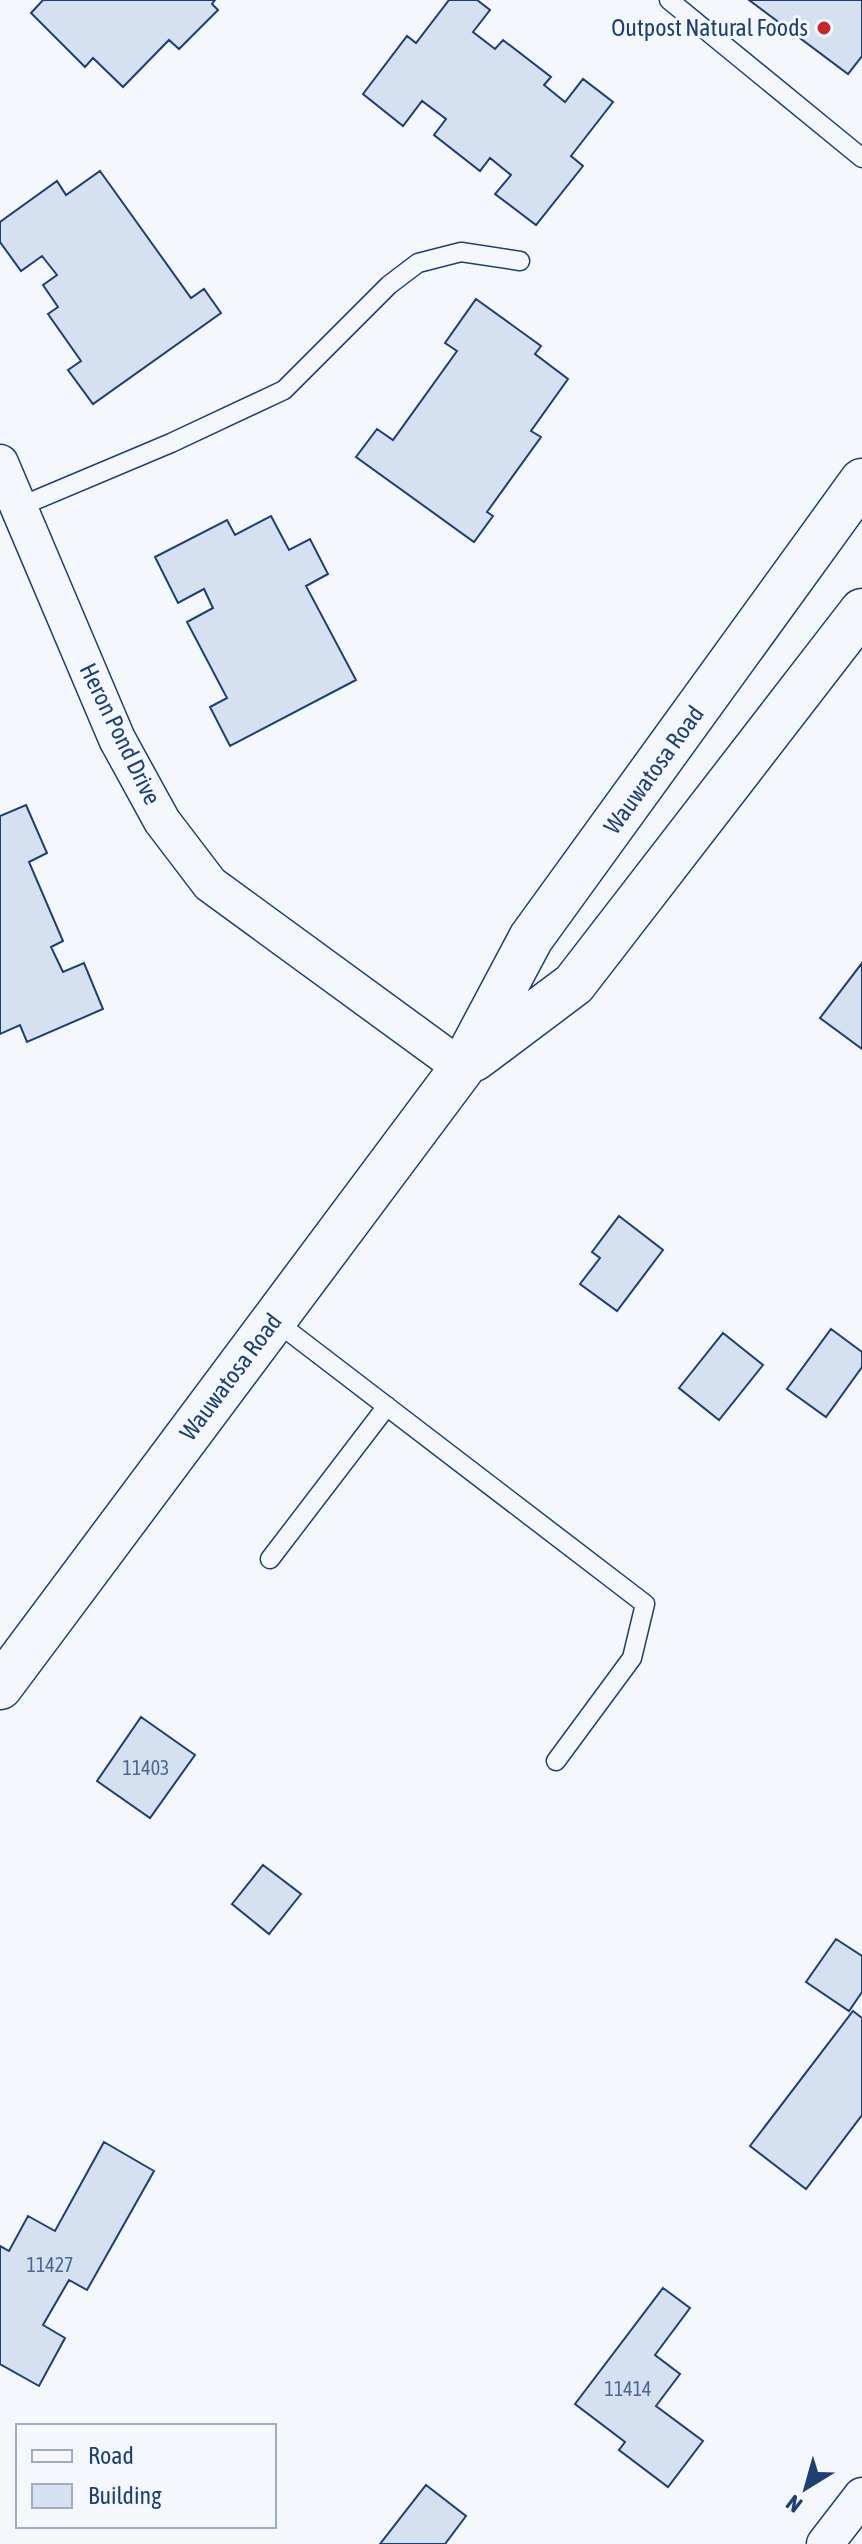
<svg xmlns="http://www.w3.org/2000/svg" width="862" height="2544" font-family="'Asap Condensed',sans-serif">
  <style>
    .building { fill: #d5e0f0; stroke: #1d3f73; stroke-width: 2 }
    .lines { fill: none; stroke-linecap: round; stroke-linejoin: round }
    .lane-casing { stroke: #1d3f73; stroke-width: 21 }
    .street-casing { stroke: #1d3f73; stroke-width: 39 }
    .primary-casing { stroke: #1d3f73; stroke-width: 47 }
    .lane { stroke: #f4f7fb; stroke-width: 18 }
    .street { stroke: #f4f7fb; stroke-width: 36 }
    .primary { stroke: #f4f7fb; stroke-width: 44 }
    .poi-dot { fill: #c62828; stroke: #f4f7fb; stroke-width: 3 }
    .labels { text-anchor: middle; stroke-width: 6; stroke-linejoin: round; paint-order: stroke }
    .number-label { font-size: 20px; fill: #4b6792 }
    .poi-label { font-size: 24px; fill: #1d3f73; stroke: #f4f7fb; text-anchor: end }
    .street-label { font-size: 24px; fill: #1d3f73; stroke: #f4f7fb }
  </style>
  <rect width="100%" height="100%" fill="#f4f7fb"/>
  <!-- building -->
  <path class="building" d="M43,0h172l-3,4 6,6 -39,39 -10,-9 -46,47 -30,-29 -8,9 -54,-54z
    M449,0h28l13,10 -17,22 22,17 8,-9 48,37 -7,8 21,17 18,-23 30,23 -42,54 12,10 -47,59 -41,-31 16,-19 -21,-17 -10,13 -46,-36 12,-16 -24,-18 -19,25 -40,-32 44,-58 9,7z
    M749,0h113v56l-14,18z
    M100,171l91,127 13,-9 17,24 -128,91 -25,-34 13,-9 -33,-47 10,-7 -15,-22 14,-10 -15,-19 -21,15 -21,-29v-20l57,-41 9,14z
    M476,299l65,47 -6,8 33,25 -37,52 10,6 -54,75 6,4 -19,26 -118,-85 21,-28 16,11 64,-89 -12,-8z
    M271,516l18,34 21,-11 18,35 -22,12 50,94 -126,66 -20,-39 17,-9 -40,-76 26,-14 -9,-19 -26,14 -23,-46 72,-37 8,15z
    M26,805l21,48 -18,9 34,79 -12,6 12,25 21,-9 19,46 -76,33 -7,-17 -20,9v-218z
    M862,963v86l-42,-31z
    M619,1216l44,34 -46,61 -37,-27 20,-26 -8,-6z
    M831,1329l31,23v15l-36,50 -39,-28z
    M723,1333l40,32 -44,55 -40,-32z
    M141,1717l54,38 -45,63 -53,-37z
    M263,1865l38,29 -32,40 -37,-30z
    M836,1939l26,17v36l-13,19 -43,-29z
    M853,2011l9,7v97l-56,74 -56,-43z
    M104,2142l50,29 -67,119 -18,-10 -26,45 22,13 -26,48 -39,-22v-118l9,5 19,-35 27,15z
    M663,2288l27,20 -35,47 25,19 -24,32 47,35 -35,46 -49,-37 6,-8 -50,-38z
    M426,2485l40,31 -21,28h-65z"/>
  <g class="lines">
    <!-- lane casing -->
    <g class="lane-casing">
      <path id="lane" d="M669,0l193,158
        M19,507l152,-64 113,-53 105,-105 29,-22 43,-11 59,9
        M274,1320l371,284 -13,54 -76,103
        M270,1559l117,-153"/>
    </g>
    <!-- street casing -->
    <g class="street-casing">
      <path id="street" d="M0,463l117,276 45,82 48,63 252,184
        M825,2544l37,-48"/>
    </g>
    <!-- primary casing -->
    <g class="primary-casing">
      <path id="primary" d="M474,1059l100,-75 288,-373
        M0,1687l462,-619 69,-130 331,-457"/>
    </g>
    <!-- lane -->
    <use href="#lane" class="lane"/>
    <!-- street -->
    <use href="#street" class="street"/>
    <!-- primary -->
    <use href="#primary" class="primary"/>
  </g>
  <!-- markers -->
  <circle class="poi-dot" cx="824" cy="28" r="8"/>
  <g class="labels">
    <!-- number labels -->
    <g class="number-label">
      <text x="146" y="1775">11403</text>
      <text x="50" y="2272">11427</text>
      <text x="628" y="2396">11414</text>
    </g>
    <!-- poi labels -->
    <g class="poi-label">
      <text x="808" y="36">Outpost Natural Foods</text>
    </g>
    <!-- street labels -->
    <g class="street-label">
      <text transform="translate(120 734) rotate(64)" y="8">Heron Pond Drive</text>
      <text transform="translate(654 770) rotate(-54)" y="8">Wauwatosa Road</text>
      <text transform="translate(231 1377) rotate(-53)" y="8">Wauwatosa Road</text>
    </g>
  </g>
  <!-- legend -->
  <rect x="16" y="2424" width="260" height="104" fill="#f4f7fb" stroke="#9eadc5" stroke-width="2"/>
  <rect x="32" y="2450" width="40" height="12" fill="#f4f7fb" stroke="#9eadc5" stroke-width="2"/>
  <text x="88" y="2464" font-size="24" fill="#1d3f73">Road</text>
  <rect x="32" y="2484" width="40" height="24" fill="#d5e0f0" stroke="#9eadc5" stroke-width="2"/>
  <text x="88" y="2504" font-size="24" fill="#1d3f73">Building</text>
  <!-- north arrow -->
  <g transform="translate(806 2488) rotate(217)" stroke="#f4f7fb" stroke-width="6" paint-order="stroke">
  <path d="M0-6L14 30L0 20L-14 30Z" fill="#1d3f73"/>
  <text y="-12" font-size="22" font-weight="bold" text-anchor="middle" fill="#1d3f73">N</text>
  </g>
</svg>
